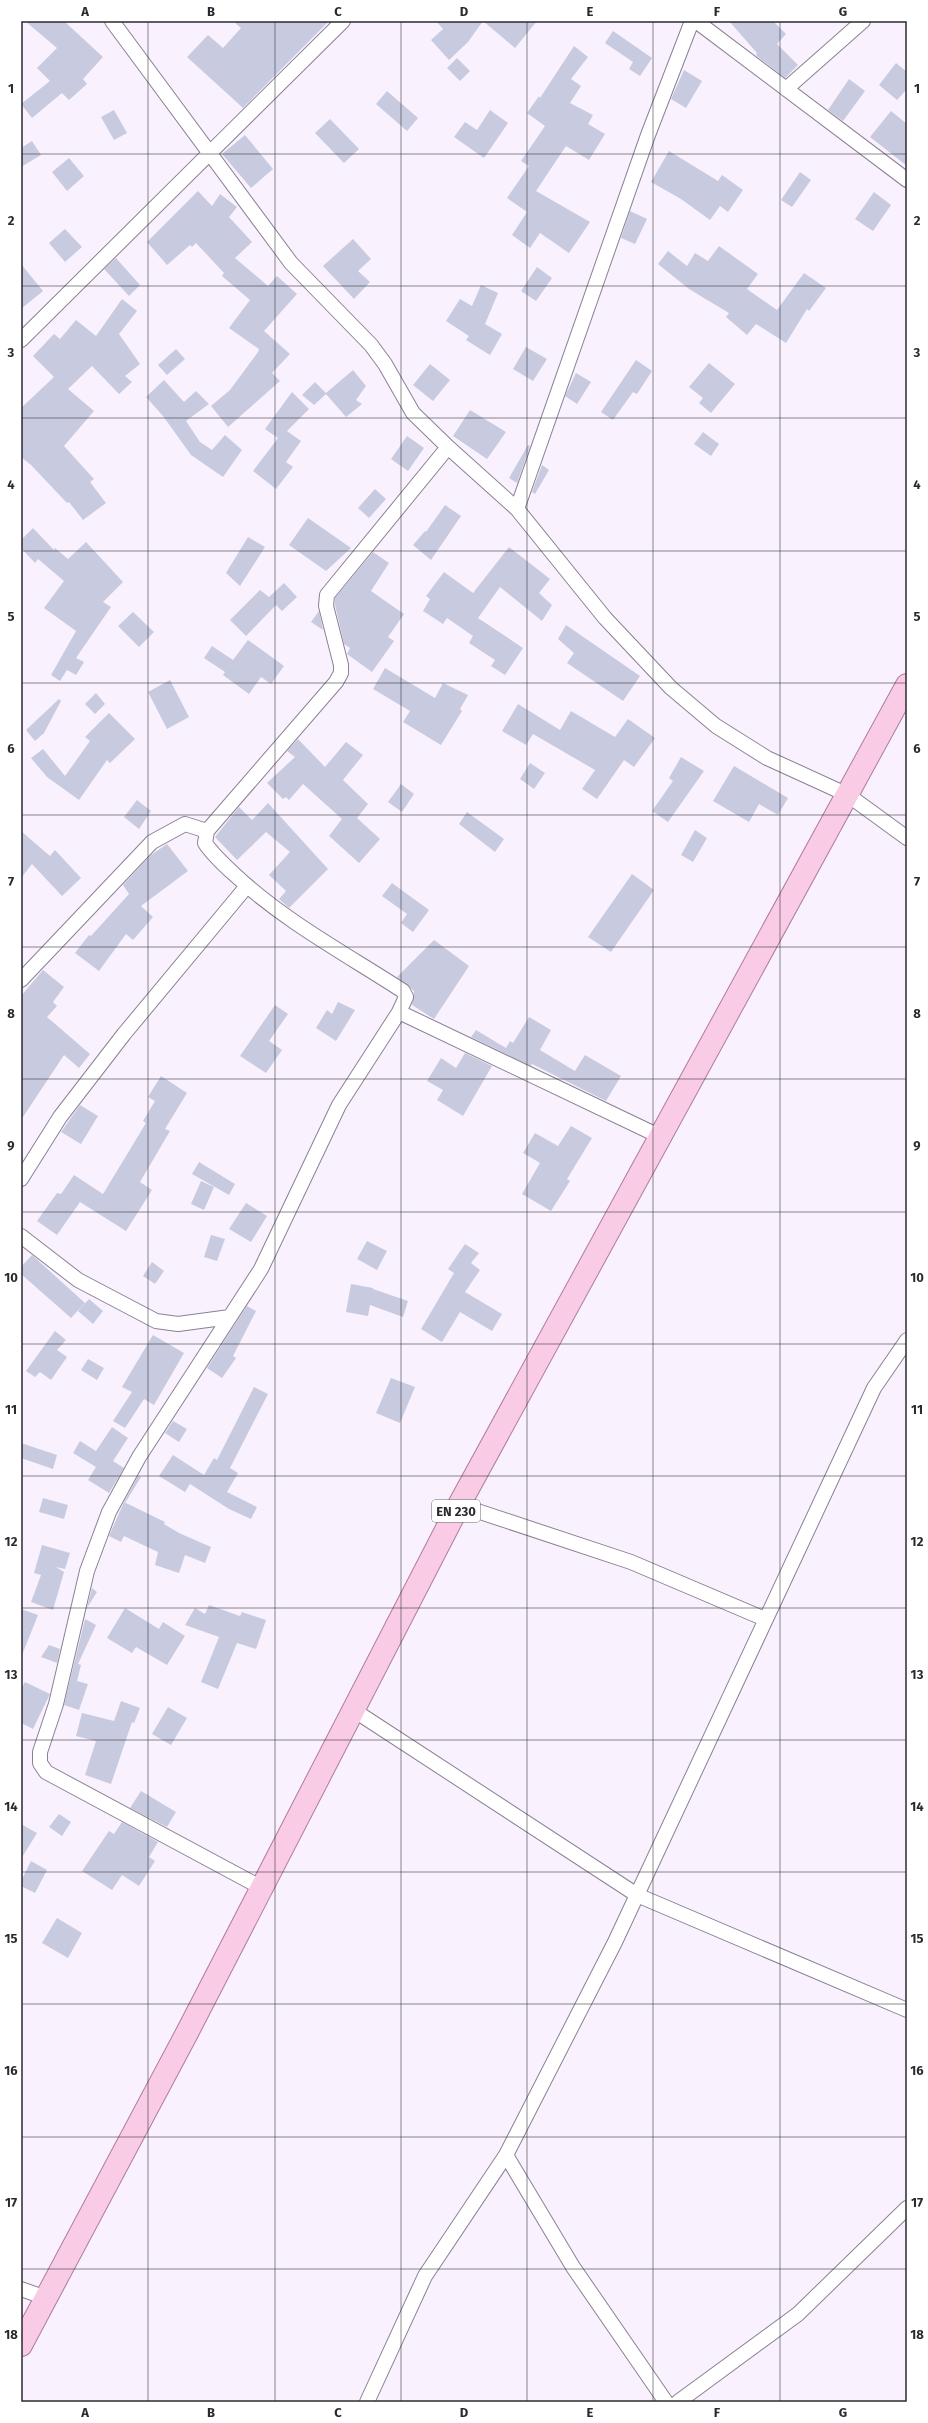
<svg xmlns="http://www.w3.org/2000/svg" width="928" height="2423" font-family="'Fira Sans',sans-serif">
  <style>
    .building { fill: #c8cbe0 }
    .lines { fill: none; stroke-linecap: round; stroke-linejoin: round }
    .street-casing { stroke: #8c8193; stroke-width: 16 }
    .primary-casing { stroke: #af7c9a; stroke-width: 24 }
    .street { stroke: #fff; stroke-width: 14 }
    .primary { stroke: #f9cbe5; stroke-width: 22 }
    .grid { fill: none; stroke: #2d2830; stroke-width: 1; stroke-opacity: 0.55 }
    .labels { text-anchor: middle; stroke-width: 3; stroke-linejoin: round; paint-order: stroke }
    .shield { fill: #fff; stroke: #6c686e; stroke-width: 1 }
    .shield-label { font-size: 13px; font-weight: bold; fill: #2d2830 }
    .neatline { fill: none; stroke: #2d2830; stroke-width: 1.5 }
    .grid-label { font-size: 13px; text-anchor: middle; font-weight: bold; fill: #2d2830 }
  </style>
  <rect width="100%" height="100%" fill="#f9f1fd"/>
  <!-- building -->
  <path class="building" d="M25,21h39l39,36 -20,22 4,5 -18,16 -7,-7 -30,25 -11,-14 29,-23 -13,-13 20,-20z
    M233,21h96l-86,87 -56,-51 21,-22 15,13 18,-20z
    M436,21h101l-22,27 -32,-27 -15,21 -19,18 -18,-20 12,-11z
    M729,21h44l13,13 -9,10 21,21 -13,13 -27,-21 -2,-2 1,-2z
    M613,31l39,27 -12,18 -11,-7 4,-7 -28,-19z
    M574,46l14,11 -17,22 10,7 -11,17 23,12 -5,9 17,10 -16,26 -23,-14 -30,45 54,31 -21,31 -29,-20 -10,15 -18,-13 15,-23 -20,-14 22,-32 -8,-5 24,-35 -18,-13 12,-17 1,2z
    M457,58l13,13 -10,10 -13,-13z
    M896,63l11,9v17l-10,11 -18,-15z
    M684,70l18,11 -16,27 -15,-9z
    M849,79l16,12 -22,30 -15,-11z
    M387,91l31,27 -11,13 -31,-27z
    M114,110l13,23 -13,7 -13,-23z
    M490,110l18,13 -24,35 -30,-21 11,-15 12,8z
    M891,111l16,13v42l-37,-29z
    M330,119l29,30 -15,14 -29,-30z
    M245,135l28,34 -22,19 -29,-34z
    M32,141l9,14 -20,12v-19z
    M669,151l49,30 4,-6 21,15 -15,22 -8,-6 -10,14 -29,-21 -30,-17z
    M69,158l15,18 -17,15 -15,-19z
    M800,172l11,8 -19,27 -11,-7z
    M198,191l14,15 8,-12 17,13 -8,10 23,25 -17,16 33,28 9,-10 20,18 -33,37 26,23 -18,19 8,8 -52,46 -17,-21 19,-16 28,-38 1,-3 -30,-21 21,-28 -28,-24 2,-3 -28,-30 -4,4 -2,-2 -23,20 -20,-23z
    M874,192l17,13 -18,26 -18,-12z
    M630,211l17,8 -12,25 -14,-6z
    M65,229l17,18 -17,15 -16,-19z
    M353,239l18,20 -13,12 12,11 -16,17 -31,-33z
    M719,246l39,28 -11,15 30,21 27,-37 22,15 -17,23 -2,-2 -21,34 -30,-19 -9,11 -21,-18 3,-4 -40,-24 -31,-25 10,-13 19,15 8,-13 13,8z
    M116,258l24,27 -11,11 -25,-27z
    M21,264l22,27 -22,18z
    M537,267l15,11 -16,23 -15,-10z
    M481,285l17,8 -13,31 17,10 -12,21 -24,-15 3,-4 -23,-15 14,-22 12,7z
    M122,299l15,12 -18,23 21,30 -15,12 7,6 -13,12 -27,-28 -24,23 26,22 -30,35 30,33 -4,3 16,21 -23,17 -14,-18 -2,1 -36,-38 -10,-8v-49l33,-31 -21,-21 21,-22 6,5 16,-19 20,16z
    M526,347l21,12 -14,22 -20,-12z
    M176,349l9,10 -18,16 -9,-10z
    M636,360l16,11 -15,23 -4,-2 -20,28 -12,-8z
    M709,363l26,21 -24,29 -12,-10 4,-5 -14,-11z
    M430,364l20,16 -17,21 -20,-16z
    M353,370l13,16 -10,14 6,4 -16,13 -20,-23 -12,11 -12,-10 13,-13 11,11z
    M576,373l15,9 -14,22 -12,-8z
    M164,380l20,22 12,-11 13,13 -23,17 14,21 12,8 13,-15 17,15 -19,27 -32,-22 -28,-39 -17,-19z
    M292,392l17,17 -22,22 14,10 -15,21 7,5 -17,22 -23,-18 25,-33 -13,-9z
    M470,410l36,22 -19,27 -34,-23z
    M703,432l16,12 -8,12 -17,-12z
    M407,436l17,12 -16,23 -17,-12z
    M528,445l2,1 -13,37 -8,-5z
    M542,465l7,5 -14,24 -3,-2z
    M375,489l11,10 -17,19 -11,-10z
    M445,505l16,11 -30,44 -18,-15 12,-14 1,1z
    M308,518l43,30 -25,23 -37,-26z
    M33,528l21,22 1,-2 13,11 18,-17 37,40 -20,20 8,5 -35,51 8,4 -8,13 -9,-5 -7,11 -9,-6 25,-44 -32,-23 20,-27 -26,-22 -3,4 -14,-15v-8z
    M248,537l17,10 -25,39 -14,-13z
    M509,547l41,32 -11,14 13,12 -10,16 -42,-34 -22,31 45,30 -18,27 -14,-9 4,-6 -26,-17 4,-7 -26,-18 -4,6 -20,-13 7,-12 -4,-3 18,-24 29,21z
    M373,552l16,11 -18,28 33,23 -16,23 6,4 -22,31 -25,-18 3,-6 -6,-4 -9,-39v-7z
    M284,583l13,14 -15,14 -6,-6 -30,31 -16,-16 30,-30 9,7z
    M319,611l4,19 -12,-8z
    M133,612l21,20 -15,15 -21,-21z
    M566,625l74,51 -17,25 -56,-38 7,-10 -16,-14z
    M248,640l36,26 -13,18 -10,-7 -12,17 -26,-19 2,-3 -21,-14 8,-12 21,14z
    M385,668l50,30 8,-15 25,12 -8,14 2,2 -21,34 -38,-23 7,-11 -37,-22z
    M170,680l19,37 -22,12 -19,-37z
    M96,693l9,11 -10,10 -10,-10z
    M59,699l2,2 -17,32 -9,8 -9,-11z
    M518,704l42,26 11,-19 44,26 13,-18 27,19 -21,29 -10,-7 -27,39 -15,-10 13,-19 -62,-36 -7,11 -24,-14z
    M109,713l26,26 -25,24 -3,-3 -28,40 -32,-23 -16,-19 12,-9 22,27 25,-35 -5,-4z
    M298,739l27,28 21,-25 17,13 -20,25 25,24 -11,14 23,21 -21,24 -30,-27 13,-17 -39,-35 -14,16 -3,-3 -3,2 -16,-16 28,-26 -8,-6z
    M681,757l23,14 -36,51 -16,-11 21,-30 -4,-3z
    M530,763l15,10 -11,16 -14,-10z
    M734,766l54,32 -10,17 -19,-11 -10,18 -36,-21z
    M401,784l13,10 -12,18 -14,-10z
    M137,800l14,11 -12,18 -15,-12z
    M268,803l60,66 -39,39 -10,-9 7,-8 -17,-16 21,-23 -24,-20 -29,28 -22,-23 24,-30 13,13z
    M467,812l37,27 -9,13 -36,-28z
    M695,830l12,8 -14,24 -12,-7z
    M21,831l29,25 5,-6 26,28 -19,18 -30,-32 -11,14z
    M167,844l21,27 -47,35 12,11 -20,23 -7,-6 -27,37 -24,-18 14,-18 2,1 38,-42 -6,-9 28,-30z
    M632,874l22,16 -43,62 -23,-15z
    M392,883l37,27 -16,22 -12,-9 6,-9 -25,-18z
    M434,940l35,26 -35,53 -22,-14 2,-14 -17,-14z
    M43,970l21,17 -11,15 4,4 -10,11 43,37 -11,14 -15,-13 -43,65v-124z
    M338,1002l17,8 -19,31 -20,-13 11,-18 5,4z
    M275,1005l13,9 -19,27 13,9 -16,23 -26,-17z
    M529,1017l22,13 -11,20 35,21 10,-16 36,21 -15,25 -74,-37 -1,2 -60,-29 5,-7 30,18 4,-7 3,2z
    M465,1053l27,13 -29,50 -26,-16 6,-10 -16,-9 14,-23 15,10z
    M161,1076l26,17 -22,36 5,2 -30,51 12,8 -26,41 -46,-29 -23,33 -20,-14 20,-28 4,1 13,-19 29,19 43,-71 -3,-2 12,-20 -7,-4z
    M80,1105l18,11 -17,28 -20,-12z
    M571,1126l21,12 -25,41 3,2 -19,30 -29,-17 18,-31 -17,-10 12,-20 23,13z
    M199,1162l36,22 -6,11 -37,-21z
    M201,1181l13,6 -10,23 -13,-6z
    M246,1203l21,13 -16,26 -22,-13z
    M211,1235l14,4 -8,22 -13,-4z
    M367,1241l20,10 -10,19 -20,-11z
    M465,1244l14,9 -8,10 9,7 -15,22 37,22 -10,17 -32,-19 -18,30 -21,-13 33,-56 -6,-4z
    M32,1255l53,48 -14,15 -50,-44v-7z
    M152,1262l12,9 -9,13 -12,-8z
    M351,1284l22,4v1l35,12 -5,16 -33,-12 -2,11 -22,-4z
    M89,1299l14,12 -10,13 -15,-13z
    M247,1306l9,5 -23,45 3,2 -14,20 -15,-10z
    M55,1331l11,9 -9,10 10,7 -16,23 -11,-8 -5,5 -9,-6z
    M153,1335l31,18 -30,52 -10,-6 -19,29 -12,-7 19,-29 -10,-5z
    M88,1359l16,9 -7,12 -16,-10z
    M391,1378l24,9 -15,36 -24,-10z
    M254,1387l14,7 -38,74 8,5 -11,19 30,15 -6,12 -22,-10 -39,-25 -5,8 -26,-16 14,-21 31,20 10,-17 3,2z
    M173,1421l14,8 -8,13 -14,-9z
    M112,1427l16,11 -15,23 11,7 -15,25 -21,-13 8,-13 -23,-14 7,-12 16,10z
    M21,1443l36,12 -4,14 -32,-11z
    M138,1476l3,1 -16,26 -1,-1z
    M43,1498l25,7 -4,14 -25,-7z
    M124,1502l41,20 -1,2 15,9 32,14 -6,16 -20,-8 -6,18 -24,-8 3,-13 -34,-16 -3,6 -12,-6z
    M42,1545l28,8 -5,16 -9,-2 8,5 -11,38 -22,-8 10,-27 -7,-2z
    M92,1588l5,4 -10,16z
    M209,1605l31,11 2,-4 24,8 -10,29 -19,-6 -19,46 -17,-7 18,-45 -34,-12 10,-17 10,6z
    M125,1608l34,21 4,-7 22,14 -18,29 -31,-18 -4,6 -25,-15z
    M21,1609l17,6 -16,40h-1z
    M85,1619l11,6 -18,39 3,1 -4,16 11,3 -9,26 -15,-5z
    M49,1645l11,4 -3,14 -16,-6z
    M25,1682l25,12 -17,35 -12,-6v-34z
    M121,1701l19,7 -6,15 -2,-1 -21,62 -26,-9 11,-34 -20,-5 6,-23 32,8z
    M168,1707l19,11 -16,27 -19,-11z
    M141,1791l35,21 -9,15 -37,-19z
    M59,1814l12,8 -9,14 -13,-9z
    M122,1822l36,20 -9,15 6,4 -16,25 -17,-11 -10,15 -30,-19 27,-40 5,3z
    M21,1824l16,9 -16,26z
    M31,1861l16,9 -12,23 -14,-7v-5z
    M57,1918l25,15 -14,25 -26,-15z"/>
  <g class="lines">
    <!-- street casing -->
    <g class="street-casing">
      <path id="street" d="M112,21l179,242 80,82 14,19 28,49 35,34 69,62 88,109 66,70 45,38 51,32 81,37 59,43
        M696,21l211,159
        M786,89l77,-68
        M21,340l322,-319
        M517,509l131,-374 44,-114
        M21,980l131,-138 33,-18 22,7
        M399,1012l7,-15 -3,-6c-57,-37 -119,-70 -169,-117 -11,-10 -21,-19 -29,-31l2,-12 129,-149 5,-9v-8l-15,-59 1,-11 121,-148
        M21,1179l39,-62 64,-83 123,-148
        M21,1236l57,44 78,41 22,3 52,-7
        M459,1505l172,57 134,57
        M355,1711l282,184 270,115
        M262,1888l-216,-116 -6,-9v-11l16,-48 31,-133 22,-59 30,-55 122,-188 78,-164 60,-93 260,124
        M506,2155l67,112 93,135
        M21,2289l25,9
        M367,2402l58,-126 81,-121 109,-213 259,-554 33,-48
        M678,2402l120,-88 109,-106"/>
    </g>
    <!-- primary casing -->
    <g class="primary-casing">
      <path id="primary" d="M21,2345l167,-314 271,-526 448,-820"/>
    </g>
    <!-- street -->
    <use href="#street" class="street"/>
    <!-- primary -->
    <use href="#primary" class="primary"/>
  </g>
  <!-- grid -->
  <path class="grid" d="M148,21v2381M275,21v2381M401,21v2381M527,21v2381M653,21v2381M780,21v2381M21,154h886M21,286h886M21,418h886M21,551h886M21,683h886M21,815h886M21,947h886M21,1079h886M21,1212h886M21,1344h886M21,1476h886M21,1608h886M21,1740h886M21,1872h886M21,2004h886M21,2137h886M21,2269h886"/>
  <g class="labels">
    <!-- shield labels -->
    <rect class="shield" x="432" y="1500" width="48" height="22" rx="3"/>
    <g class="shield-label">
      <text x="456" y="1516">EN 230</text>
    </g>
  </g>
  <!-- border -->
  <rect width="928" height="2423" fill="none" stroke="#ffffff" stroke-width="44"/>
  <rect x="22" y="22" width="884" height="2379" class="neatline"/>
  <g class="grid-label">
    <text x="85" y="16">A</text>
    <text x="211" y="16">B</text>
    <text x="338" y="16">C</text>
    <text x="464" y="16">D</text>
    <text x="590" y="16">E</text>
    <text x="717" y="16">F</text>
    <text x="843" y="16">G</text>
    <text x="11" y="93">1</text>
    <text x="917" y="93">1</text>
    <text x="11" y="225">2</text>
    <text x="917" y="225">2</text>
    <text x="11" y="357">3</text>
    <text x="917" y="357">3</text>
    <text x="11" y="489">4</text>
    <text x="917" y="489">4</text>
    <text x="11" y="621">5</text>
    <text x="917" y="621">5</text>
    <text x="11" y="753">6</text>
    <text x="917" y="753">6</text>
    <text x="11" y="886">7</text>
    <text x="917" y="886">7</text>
    <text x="11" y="1018">8</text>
    <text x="917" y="1018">8</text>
    <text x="11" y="1150">9</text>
    <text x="917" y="1150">9</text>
    <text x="11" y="1282">10</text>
    <text x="917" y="1282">10</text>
    <text x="11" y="1414">11</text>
    <text x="917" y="1414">11</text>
    <text x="11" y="1546">12</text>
    <text x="917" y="1546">12</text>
    <text x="11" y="1679">13</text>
    <text x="917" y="1679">13</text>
    <text x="11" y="1811">14</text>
    <text x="917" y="1811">14</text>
    <text x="11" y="1943">15</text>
    <text x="917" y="1943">15</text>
    <text x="11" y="2075">16</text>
    <text x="917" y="2075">16</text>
    <text x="11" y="2207">17</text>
    <text x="917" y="2207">17</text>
    <text x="11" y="2339">18</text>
    <text x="917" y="2339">18</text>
    <text x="85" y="2417">A</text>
    <text x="211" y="2417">B</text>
    <text x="338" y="2417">C</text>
    <text x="464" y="2417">D</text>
    <text x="590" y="2417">E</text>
    <text x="717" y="2417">F</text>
    <text x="843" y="2417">G</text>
  </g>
</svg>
